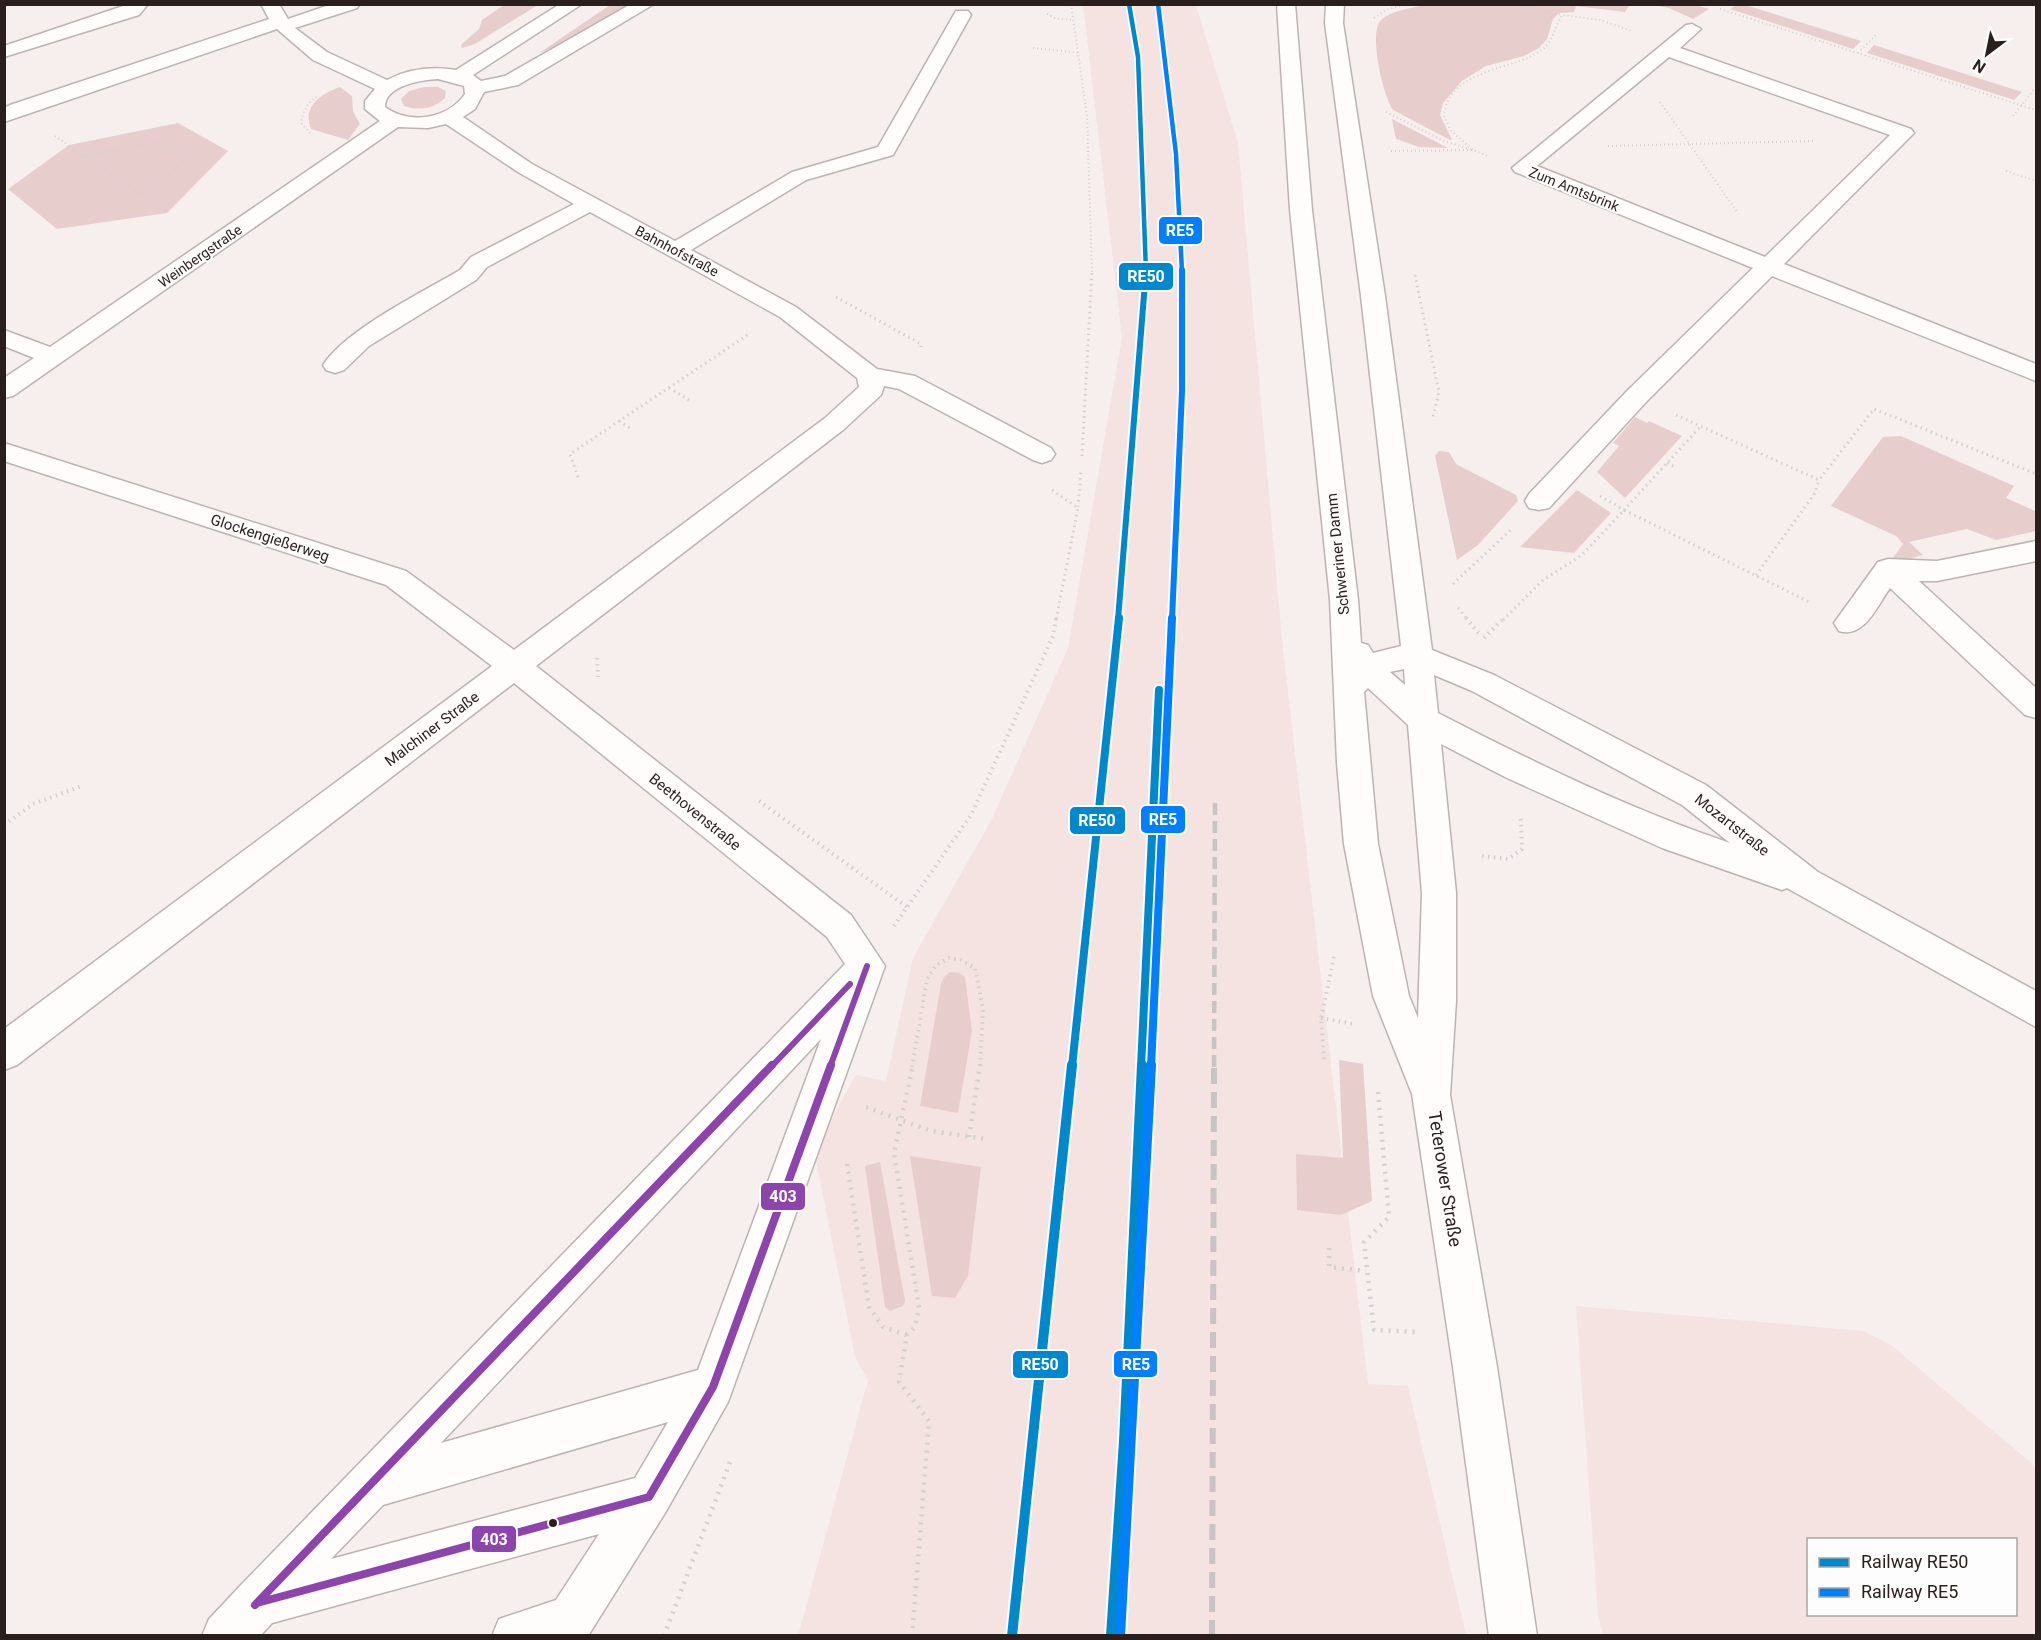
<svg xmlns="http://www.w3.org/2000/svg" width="2041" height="1640" font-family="Roboto,sans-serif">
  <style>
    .built { fill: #f5e3e2; fill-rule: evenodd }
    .green { fill: #e7cecc }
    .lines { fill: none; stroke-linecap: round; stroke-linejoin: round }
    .minor-casing { stroke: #bcb3b2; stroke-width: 3 }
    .major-casing { stroke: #bcb3b2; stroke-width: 3 }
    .path-far3 { stroke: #d3d0d0; stroke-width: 2; stroke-dasharray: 1 3; stroke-linecap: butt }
    .path-far2 { stroke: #d3d0d0; stroke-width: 3; stroke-dasharray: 1.5 4; stroke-linecap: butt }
    .path-far1 { stroke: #d3d0d0; stroke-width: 4; stroke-dasharray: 1.5 4.5; stroke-linecap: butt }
    .path { stroke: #d3d0d0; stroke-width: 4.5; stroke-dasharray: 2 6; stroke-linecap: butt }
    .minor { fill: #fefdfc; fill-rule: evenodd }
    .major { fill: #fefdfc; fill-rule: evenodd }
    .rail-far1 { stroke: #c6c4c4; stroke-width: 4.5; stroke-dasharray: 12 6; stroke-linecap: butt }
    .rail { stroke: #c6c4c4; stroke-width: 6; stroke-dasharray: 16 8; stroke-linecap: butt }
    .bus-1-far1-casing { stroke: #fdfdfd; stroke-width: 10 }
    .bus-1-casing { stroke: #fdfdfd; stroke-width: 12 }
    .bus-1-far1 { stroke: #8e44ad; stroke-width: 6 }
    .bus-1 { stroke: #8e44ad; stroke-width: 8 }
    .rail-1-far3-casing { stroke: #fdfdfd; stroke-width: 8 }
    .rail-1-far2-casing { stroke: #fdfdfd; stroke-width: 10 }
    .rail-1-far1-casing { stroke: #fdfdfd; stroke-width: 12 }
    .rail-1-casing { stroke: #fdfdfd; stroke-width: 14 }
    .rail-2-far3-casing { stroke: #fdfdfd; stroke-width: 8 }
    .rail-2-far2-casing { stroke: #fdfdfd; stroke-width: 10 }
    .rail-2-far1-casing { stroke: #fdfdfd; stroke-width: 12 }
    .rail-2-casing { stroke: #fdfdfd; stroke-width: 14 }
    .rail-1-far3 { stroke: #08c; stroke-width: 4.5 }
    .rail-1-far2 { stroke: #08c; stroke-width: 6 }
    .rail-1-far1 { stroke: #08c; stroke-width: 8 }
    .rail-1 { stroke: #08c; stroke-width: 10 }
    .rail-2-far3 { stroke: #0080ff; stroke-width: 4.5 }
    .rail-2-far2 { stroke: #0080ff; stroke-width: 6 }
    .rail-2-far1 { stroke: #0080ff; stroke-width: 8 }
    .rail-2 { stroke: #0080ff; stroke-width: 10 }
    .bus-dot { fill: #2b1f1e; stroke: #fdfdfd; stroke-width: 2 }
    .labels { text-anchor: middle; stroke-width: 4.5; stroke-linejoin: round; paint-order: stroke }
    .far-street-label { font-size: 14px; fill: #2b1f1e; stroke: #fdfdfd }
    .street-label { font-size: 15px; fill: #2b1f1e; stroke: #fdfdfd }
    .near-street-label { font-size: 18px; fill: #2b1f1e; stroke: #fdfdfd }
    .line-badge { stroke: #fdfdfd; stroke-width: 2 }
    .badge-label { font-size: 16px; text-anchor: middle; font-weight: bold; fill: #fff }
  </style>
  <rect width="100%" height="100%" fill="#f6efee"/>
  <!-- built -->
  <path class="built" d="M1083,5h113l42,138 44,497 86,744 40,2 58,249 -668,1 70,-256 -13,-23 -41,-207 42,-75 30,6 27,-123 78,-137 77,-173 54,-311z
    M1576,1306l287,25 28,14 145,122v168h-433l-5,-21zM1808,1540h208v74h-208z"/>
  <!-- green -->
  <path class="green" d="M504,5h34l-63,39 -13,4 -1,-3 18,-16 3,-9z
    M610,5h26l-76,40 -21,8z
    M1425,5v-1l211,1 -7,1 -4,6 -49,-6 -2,6 -15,1 -6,6 -6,20 -8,9 -15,8 -38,10 -24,15 -19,22 -3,12 12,25h-2l-57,-30c-10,-14 -25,-78 -12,-90 11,-10 31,-12 44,-15z
    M1654,5h41l14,4 -16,10 -24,-11z
    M1736,5h9l116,36 -8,8 -123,-40z
    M1874,45l148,47 -8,8 -147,-47z
    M340,87l12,9 1,15 7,13 -12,16 -37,-11c-9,-23 10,-35 29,-42z
    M424,87h14l8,4 -1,7c-11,11 -27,13 -41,8l-3,-7 8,-8z
    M1392,120v-1l56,29 -29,-1 -23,-8z
    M178,123l50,28 -61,62 -110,16 -49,-40 61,-44z
    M1635,417l12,6 2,-2 33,15 -57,62 -28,-26 22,-26 -6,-3z
    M1901,436l113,50 -8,12 29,13 1,-2v22l-40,9 -29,-11 -58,13 14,13 -21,6 -9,-3 10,-14 -7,-8 -65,-30 52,-69z
    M1439,451l10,1 7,12 60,31 2,6 -40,44 -21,15 -22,-104z
    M1577,490l34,23 -37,40 -54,-6z
    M950,972l9,1 6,4 7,54 -14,82 -38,-7 21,-122 3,-7z
    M1339,1060l24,4 9,137 -31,14 -44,-5 -1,-56 47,4z
    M910,1156l71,11 -13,109 -13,22 -23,-2z
    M880,1162l25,139 -2,5 -13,5 -5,-4 -20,-141z"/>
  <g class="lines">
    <!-- minor casing -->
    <g class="minor-casing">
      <path id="minor" d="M129,4h19l-9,11 -135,42v-11z
        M261,4h18l9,15 44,-15h28l-3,4 -62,20 32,24 60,28c21,-11 45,-14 69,-10l104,-66h22l-109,71 8,6 24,-5 126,-72h23l-136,81 -34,7 -9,17 -12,8 69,47 143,77 117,-69 86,-25 78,-136h12l3,4 -78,140 -87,25 -115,70 105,57 81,62 38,7 136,72 4,6 -4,6 -9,3 -9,-3 -134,-71 -15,-3 -3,9 -38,35 -307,236 315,249 34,51 -157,436 -63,111 -77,123h-96l7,-17 57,-19 43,-66 -327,89 -12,13h-58l7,-17 31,-33 605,-622 -18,-27 -313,-254 -497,382 -13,5v-41l488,-363 -106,-81 -382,-124v-18l402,128 108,79 311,-232 34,-31 -2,-9 -77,-61 -190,-105 -103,55 -11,13 -107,66 -25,24 -9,3 -9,-3 -3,-5c24,-36 98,-72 137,-95l11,-13 103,-53 -56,-32 -72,-48 -18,4 -30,-1 -385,269 -9,2v-20l30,-20 -30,-12v-16l46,17 330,-226 -15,-12v-8l10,-12 -62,-29 -36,-31 -273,93v-14l6,-3 259,-86zM438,79l26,7 1,8c-17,25 -56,31 -80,13 0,-22 37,-27 53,-28zM821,1039l-123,331 -257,73zM668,1422l-33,56 -304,81 52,-54z
        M1692,24l9,5 -21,19 231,81 3,4 -130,131 252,100v17l-264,-105 -126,126 -97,106 -10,2 -10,-2 -4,-7 4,-7 99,-104 125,-122 -238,-96 -3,-4 174,-143zM1669,57l221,78 -125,122 -228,-91z
        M2036,541v20l-99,20h-18l117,107v30l-11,-3 -135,-127c-13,18 -26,51 -51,43l-5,-8 44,-61 10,-3 49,2z"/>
    </g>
    <!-- major casing -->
    <g class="major-casing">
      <path id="major" d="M1277,4h18l17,206 46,390 3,43 7,2 5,8 28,-7 -40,-350 -36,-273 1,-19h18l-1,19 42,273 47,354 62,25 212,110 112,87 218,119v36l-249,-139 -5,2 -120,-42 -155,-70 -66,-34 15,149v108l-6,94 47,272 40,269h-48l-36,-269 -41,-273 -39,-98 -29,-152 -7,-81 -7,-163 -40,-390zM1404,669l1,16 -15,-13zM1434,675l38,16 210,114 48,38c-101,-34 -197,-81 -292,-130zM1368,688l40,37 14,168 -4,125 -9,-22 -31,-152 -14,-152z"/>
    </g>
    <!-- path-far3 -->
    <path class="path-far3" d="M1071,4l16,112 5,156
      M1512,4l50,11
      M1720,9l316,101
      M1047,14l10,5 17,1
      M1374,18l12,-8 20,-6
      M1033,48l47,5
      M1858,53l20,-20
      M1660,102l77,110
      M1386,112l58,29 29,9 -22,-19 -7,-15c4,-49 74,-45 100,-68 10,-9 11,-22 18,-33l38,5 32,11
      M2013,116l23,-29
      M310,133l-9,-10c2,-13 7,-21 18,-28
      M55,136l112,77
      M1608,146l206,-5
      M1391,151l82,-1 15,6
      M84,156l77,-14 30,15 -49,38
      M2006,171l30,10"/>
    <!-- path-far2 -->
    <path class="path-far2" d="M1415,275l24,117 -6,25
      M836,297l85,47v3
      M669,388l20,12
      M1676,415l143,65 55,-71 162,65
      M619,421l11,7
      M1082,456l10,-186
      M1667,463l8,4
      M578,477l-8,-23 179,-120
      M1052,490l26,18 -22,112
      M1600,496l24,14 77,-84
      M1078,507l3,-37
      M1756,575l59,-82 4,-13
      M1453,584l60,-56
      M1458,608l10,12
      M1503,620l40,-40 39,-25 42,-45 187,93"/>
    <!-- path-far1 -->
    <path class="path-far1" d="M1466,618l14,17
      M1484,638l20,-20
      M597,658l1,19
      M759,801l148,106
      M4,825l29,-21 49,-18
      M1482,856l26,3 14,-10 -1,-33
      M894,926l77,-111 82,-179 3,-18
      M1321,1018l33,6
      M1324,1059l-3,-41 13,-61
      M912,1067l15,-88 9,-14 13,-7 12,2 14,8 8,41 -3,58"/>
    <!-- path -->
    <path class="path" d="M1378,1092l11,125 -25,25 10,88 43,2
      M866,1107l65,24 55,8
      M969,1137l11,-72
      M847,1164l22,143 14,20 24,8
      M1329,1248v19l37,4
      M664,1636l66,-174
      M912,1636l17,-215 -30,-39 8,-47 8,-8 4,-19 -25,-155 19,-88"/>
    <!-- minor -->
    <use href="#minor" class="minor"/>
    <!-- major -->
    <use href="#major" class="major"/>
    <!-- rail-far1 -->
    <path class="rail-far1" d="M1214,1067l1,-270"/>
    <!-- rail -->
    <path class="rail" d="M1212,1636l2,-571"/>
    <!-- bus-1-far1 casing -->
    <g class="bus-1-far1-casing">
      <path id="bus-1-far1" d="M771,1067l79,-83
        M830,1067l37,-101"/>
    </g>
    <!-- bus-1 casing -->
    <g class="bus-1-casing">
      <path id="bus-1" d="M257,1603l392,-106 64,-110 118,-322
        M255,1605l517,-540"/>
    </g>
    <!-- bus-1-far1 -->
    <use href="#bus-1-far1" class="bus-1-far1"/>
    <!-- bus-1 -->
    <use href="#bus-1" class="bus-1"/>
    <!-- rail-1-far3 casing -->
    <g class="rail-1-far3-casing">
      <path id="rail-1-far3" d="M1129,4l9,53 8,215"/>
    </g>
    <!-- rail-1-far2 casing -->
    <g class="rail-1-far2-casing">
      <path id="rail-1-far2" d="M1118,620l28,-350"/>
    </g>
    <!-- rail-1-far1 casing -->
    <g class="rail-1-far1-casing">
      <path id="rail-1-far1" d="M1072,1067l47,-449
        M1141,1067l18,-377"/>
    </g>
    <!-- rail-1 casing -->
    <g class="rail-1-casing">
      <path id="rail-1" d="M1012,1636l60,-571
        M1111,1636l13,-195 18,-376"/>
    </g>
    <!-- rail-2-far3 casing -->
    <g class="rail-2-far3-casing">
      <path id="rail-2-far3" d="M1158,4l18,150 6,118"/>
    </g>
    <!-- rail-2-far2 casing -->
    <g class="rail-2-far2-casing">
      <path id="rail-2-far2" d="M1172,620l10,-229v-121"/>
    </g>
    <!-- rail-2-far1 casing -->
    <g class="rail-2-far1-casing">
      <path id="rail-2-far1" d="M1151,1067l21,-449"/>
    </g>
    <!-- rail-2 casing -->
    <g class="rail-2-casing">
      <path id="rail-2" d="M1120,1636l31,-571"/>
    </g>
    <!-- rail-1-far3 -->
    <use href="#rail-1-far3" class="rail-1-far3"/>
    <!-- rail-1-far2 -->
    <use href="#rail-1-far2" class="rail-1-far2"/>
    <!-- rail-1-far1 -->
    <use href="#rail-1-far1" class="rail-1-far1"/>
    <!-- rail-1 -->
    <use href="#rail-1" class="rail-1"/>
    <!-- rail-2-far3 -->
    <use href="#rail-2-far3" class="rail-2-far3"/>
    <!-- rail-2-far2 -->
    <use href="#rail-2-far2" class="rail-2-far2"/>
    <!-- rail-2-far1 -->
    <use href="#rail-2-far1" class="rail-2-far1"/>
    <!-- rail-2 -->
    <use href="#rail-2" class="rail-2"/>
  </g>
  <!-- markers -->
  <circle class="bus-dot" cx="553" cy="1523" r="5"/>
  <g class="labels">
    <!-- far-street labels -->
    <g class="far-street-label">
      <text transform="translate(1574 189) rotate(22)" y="5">Zum Amtsbrink</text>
      <text transform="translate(677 251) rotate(28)" y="5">Bahnhofstraße</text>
      <text transform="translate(200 256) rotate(-35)" y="5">Weinbergstraße</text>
    </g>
    <!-- street labels -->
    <g class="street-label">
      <text transform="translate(270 538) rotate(18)" y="5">Glockengießerweg</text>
      <text transform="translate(1338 554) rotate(-96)" y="5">Schweriner Damm</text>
      <text transform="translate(432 729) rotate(-37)" y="5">Malchiner Straße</text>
      <text transform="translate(695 812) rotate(39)" y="5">Beethovenstraße</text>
      <text transform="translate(1732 825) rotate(38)" y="5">Mozartstraße</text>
    </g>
    <!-- near-street labels -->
    <g class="near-street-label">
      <text transform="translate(1445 1179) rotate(81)" y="6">Teterower Straße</text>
    </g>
  </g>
  <g class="line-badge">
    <rect x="1158" y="216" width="45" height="29" rx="6" fill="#0080ff"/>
    <rect x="1118" y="262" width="56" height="29" rx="6" fill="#08c"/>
    <rect x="1140" y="805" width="46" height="29" rx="6" fill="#0080ff"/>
    <rect x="1069" y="806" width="57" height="29" rx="6" fill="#08c"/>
    <rect x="760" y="1182" width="46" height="29" rx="6" fill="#8e44ad"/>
    <rect x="1113" y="1350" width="45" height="28" rx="6" fill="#0080ff"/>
    <rect x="1012" y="1350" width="57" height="29" rx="6" fill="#08c"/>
    <rect x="471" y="1525" width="46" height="28" rx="6" fill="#8e44ad"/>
  </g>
  <g class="badge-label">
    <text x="1180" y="236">RE5</text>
    <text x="1146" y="282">RE50</text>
    <text x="1163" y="825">RE5</text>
    <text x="1097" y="826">RE50</text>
    <text x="783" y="1202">403</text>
    <text x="1136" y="1370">RE5</text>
    <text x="1040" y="1370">RE50</text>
    <text x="494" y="1545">403</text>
  </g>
  <!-- border -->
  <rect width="2041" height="1640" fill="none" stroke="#2b1f1e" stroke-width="12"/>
  <!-- legend -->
  <rect x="1807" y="1538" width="210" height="78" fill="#fdfdfd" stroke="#a9a4a4" stroke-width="1.5"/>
  <rect x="1819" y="1558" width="30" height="9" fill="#0088cc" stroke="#a9a4a4" stroke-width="1.5"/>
  <text x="1861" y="1568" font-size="18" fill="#2b1f1e">Railway RE50</text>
  <rect x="1819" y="1588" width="30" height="9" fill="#0080ff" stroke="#a9a4a4" stroke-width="1.5"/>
  <text x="1861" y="1598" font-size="18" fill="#2b1f1e">Railway RE5</text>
  <!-- north arrow -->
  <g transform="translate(1987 54) rotate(212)" stroke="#fdfdfd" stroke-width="4.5" paint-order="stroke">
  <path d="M0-4.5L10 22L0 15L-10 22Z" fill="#2b1f1e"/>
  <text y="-9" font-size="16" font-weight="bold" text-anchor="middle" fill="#2b1f1e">N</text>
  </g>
</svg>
